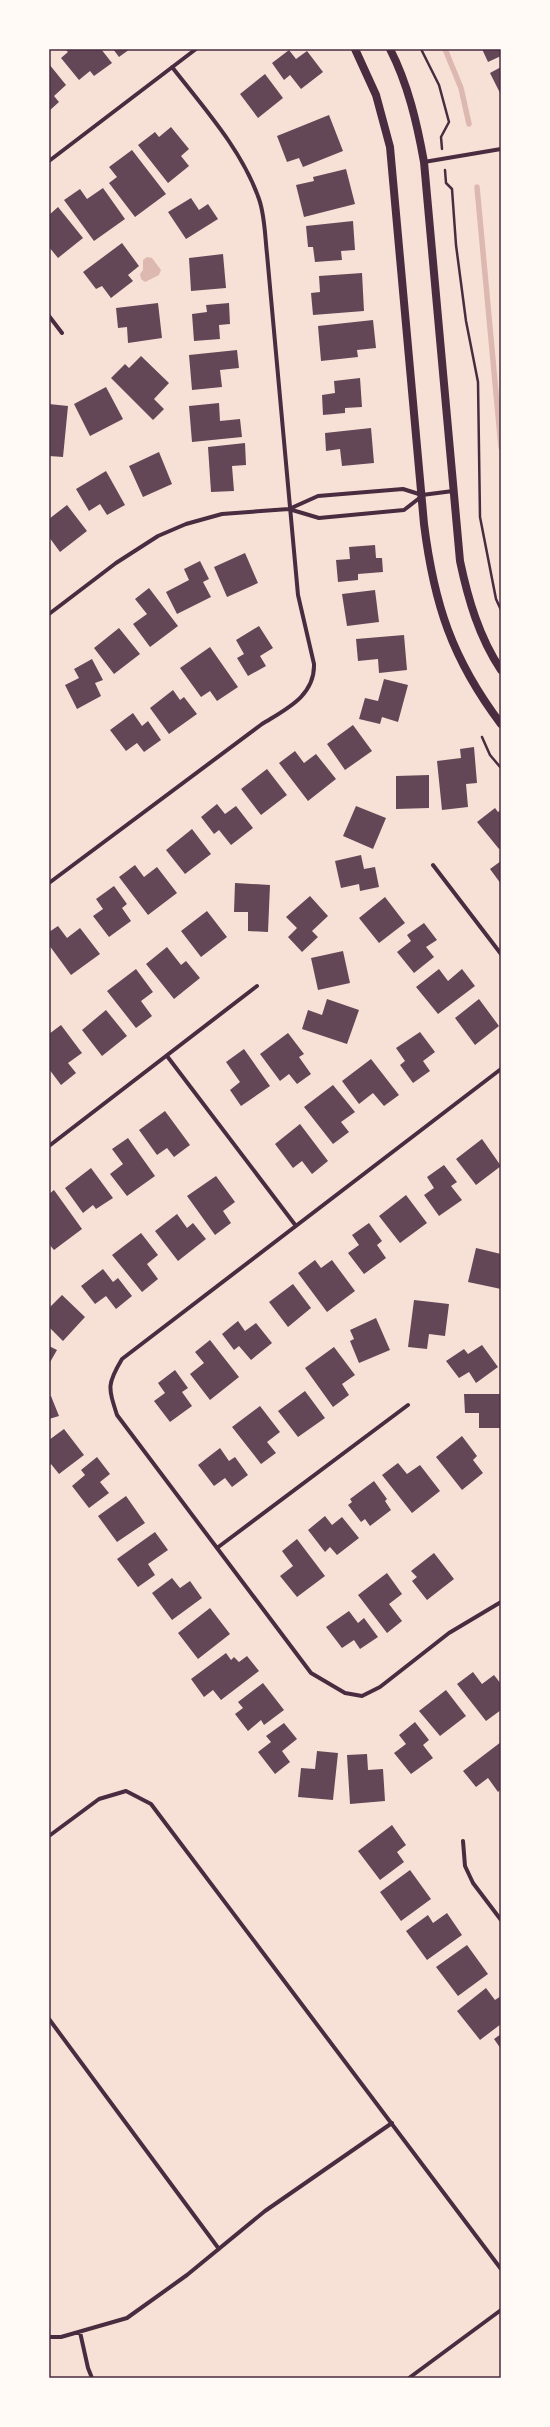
<svg xmlns="http://www.w3.org/2000/svg" width="550" height="2427" font-family="'Roboto Condensed',sans-serif">
  <style>
    .water { fill: #dcb8b0 }
    .lines { fill: none; stroke-linecap: round; stroke-linejoin: round }
    .stream { stroke: #dcb8b0; stroke-width: 5.5 }
    .building { fill: #644757 }
    .path { stroke: #4a2c40; stroke-width: 2.5 }
    .minor { stroke: #4a2c40; stroke-width: 4 }
    .secondary { stroke: #4a2c40; stroke-width: 8 }
    .neatline { fill: none; stroke: #4a2c40; stroke-width: 1.5 }
  </style>
  <rect width="100%" height="100%" fill="#f7e1d7"/>
  <!-- water -->
  <path class="water" d="M147,257l5,1 9,12 -2,5 -14,7 -4,-3 -1,-5 3,-4v-10z"/>
  <g class="lines">
    <!-- stream -->
    <path class="stream" d="M445,49l16,39 8,36
      M477,187l24,260"/>
  </g>
  <!-- building -->
  <path class="building" d="M65,49h36l11,14 -18,13 -4,-5 -11,9 -18,-22 7,-6z
    M113,49h17l-11,8z
    M482,49h19v7l-13,6z
    M289,50l7,9 11,-8 16,21 -22,17 -11,-14 -6,5 -12,-17z
    M49,64l17,21 -12,11 5,6 -10,9z
    M501,67v28l-11,-22z
    M265,74l18,24 -25,20 -18,-24z
    M329,115l14,36 -40,16 -4,-9 -12,4 -10,-26z
    M171,127l18,22 -8,7 8,10 -21,17 -30,-38 17,-13 4,5z
    M132,150l34,44 -31,23 -26,-34 8,-6 -8,-10z
    M346,169l9,35 -51,13 -8,-32 18,-4 -1,-4z
    M103,188l22,31 -31,22 -30,-41 16,-11 7,10z
    M191,198l8,12 9,-6 10,15 -32,20 -18,-27z
    M58,207l25,31 -25,20 -9,-11v-32z
    M353,221l2,29 -14,1 1,9 -27,2 -2,-15h-5l-2,-21z
    M122,243l17,23 -11,9 5,6 -22,17 -9,-12 -6,3 -13,-17z
    M223,254l3,34 -35,3 -2,-33z
    M362,273l2,38 -51,4 -2,-22 9,-1 -1,-16z
    M158,303l4,35 -34,5 -1,-16 -9,1 -2,-20z
    M229,303l1,21 -11,1 1,14 -26,2 -2,-27 15,-2 -1,-7z
    M373,320l3,28 -19,2 1,7 -37,4 -3,-35z
    M237,350l2,18 -19,2 2,17 -30,3 -3,-35z
    M141,356l28,27 -15,16 10,10 -11,11 -42,-42 14,-14 4,4z
    M360,378l2,29 -17,1v5l-22,2 -1,-20 13,-2 -1,-12z
    M106,387l17,32 -33,17 -16,-32z
    M219,403l1,18 20,-2 2,18 -50,5 -3,-36z
    M49,404l19,2 -5,51 -14,-1z
    M371,428l3,35 -32,3 -2,-17 -14,2 -1,-18z
    M245,443l1,22 -14,1 2,25 -23,1 -3,-45z
    M159,452l13,32 -29,13 -14,-31z
    M106,471l19,34 -18,10 -7,-11 -11,7 -13,-22z
    M67,505l20,26 -27,21 -11,-15v-18z
    M375,545l1,13h6l1,14 -25,2v6l-20,2 -2,-22 14,-1 -1,-12z
    M245,553l13,30 -31,14 -13,-30z
    M200,561l9,18 -6,3 8,15 -34,17 -11,-22 23,-12 -5,-11z
    M149,588l29,38 -28,21 -17,-23 14,-10 -12,-15z
    M375,590l4,32 -32,4 -5,-32z
    M259,626l14,22 -13,8 6,10 -18,10 -11,-18 7,-4 -8,-14z
    M119,628l21,26 -26,20 -20,-26z
    M404,635l3,35 -28,3 -1,-14 -20,2 -2,-22z
    M210,647l28,40 -21,14 -7,-10 -9,6 -21,-29z
    M92,659l11,21 -8,3 6,13 -24,13 -12,-24 14,-7 -5,-9z
    M384,679l24,6 -10,37 -16,-5 -2,7 -21,-5 6,-21 13,3z
    M173,690l7,10 4,-3 13,17 -28,20 -19,-26z
    M133,713l9,13 6,-5 13,19 -17,12 -7,-9 -11,8 -16,-21z
    M353,725l19,26 -27,19 -18,-26z
    M474,747l3,36 -11,1 2,23 -26,3 -5,-49 24,-3 -1,-9z
    M295,751l9,12 12,-9 20,25 -28,22 -29,-38z
    M267,769l20,26 -26,20 -20,-26z
    M429,775v33l-33,1v-33z
    M217,804l8,10 11,-8 17,22 -22,17 -12,-15 -5,4 -13,-17z
    M356,806l30,12 -13,31 -30,-13z
    M495,808l3,4 3,-2v37l-2,2 -22,-27z
    M192,829l19,25 -26,20 -19,-24z
    M361,855l3,14 11,-2 4,20 -19,4 -1,-7 -18,4 -6,-27z
    M501,861v23l-11,-15z
    M135,865l9,12 13,-10 20,26 -29,22 -29,-38z
    M235,883l35,2 -2,47 -20,-1v-19h-14z
    M114,886l13,18 -5,4 9,13 -22,16 -16,-21 10,-7 -7,-10z
    M310,896l18,20 -16,15 6,6 -16,15 -14,-15 9,-9 -11,-11z
    M385,897l20,26 -26,20 -20,-25z
    M207,911l20,26 -26,20 -20,-26z
    M424,923l13,17 -11,7 8,10 -20,16 -17,-21 14,-11 -4,-6z
    M58,926l9,12 13,-10 20,26 -29,21 -22,-30v-13z
    M167,947l14,18 5,-4 14,17 -26,21 -28,-35z
    M343,951l7,32 -32,7 -7,-32z
    M136,969l17,23 -12,9 11,15 -16,12 -29,-37z
    M439,969l9,12 14,-12 13,17 -37,28 -22,-27z
    M327,999l32,11 -12,34 -45,-15 6,-19 14,5z
    M479,999l20,27 -24,19 -20,-27z
    M106,1010l21,26 -25,20 -20,-26z
    M61,1025l21,28 -14,10 8,10 -15,12 -12,-16v-35z
    M420,1032l15,20 -12,9 7,10 -17,12 -13,-18 5,-4 -9,-13z
    M288,1033l16,21 -5,3 12,17 -14,10 -8,-10 -9,7 -20,-27z
    M244,1049l26,37 -29,20 -11,-16 10,-8 -14,-20z
    M371,1059l28,36 -15,11 -11,-13 -14,11 -17,-23z
    M333,1085l22,27 -14,10 8,10 -16,12 -29,-37z
    M165,1111l25,34 -16,12 -7,-9 -10,7 -18,-25z
    M300,1124l28,37 -16,13 -10,-13 -9,7 -18,-24z
    M128,1138l27,38 -28,20 -17,-22 13,-10 -11,-15z
    M482,1139l19,27 -25,19 -20,-26z
    M444,1165l13,17 -6,4 11,14 -23,16 -15,-21 10,-7 -7,-11z
    M91,1168l22,30 -17,11 -3,-4 -10,8 -18,-25z
    M216,1176l19,26 -12,9 8,12 -16,12 -28,-39z
    M54,1190l28,39 -28,21 -5,-6v-50z
    M406,1195l21,28 -27,20 -21,-27z
    M177,1214l10,14 6,-5 13,16 -28,22 -23,-30z
    M369,1223l13,18 -5,4 9,13 -22,16 -16,-21 11,-8 -7,-10z
    M141,1233l17,22 -11,9 11,15 -16,13 -30,-37z
    M476,1248l25,6v35l-33,-7z
    M315,1260l6,8 11,-8 23,31 -28,21 -29,-39z
    M103,1269l10,13 5,-4 14,18 -16,13 -10,-13 -11,8 -14,-18z
    M293,1284l18,24 -23,19 -19,-25z
    M62,1295l23,22 -22,24 -14,-14v-19z
    M414,1300l35,4 -4,32 -16,-2 -2,15 -19,-2z
    M376,1318l14,32 -31,13 -9,-22 4,-2 -4,-9z
    M238,1321l7,10 11,-8 16,20 -21,17 -12,-14 -5,4 -12,-16z
    M210,1340l29,37 -29,23 -20,-26 14,-11 -9,-11z
    M482,1345l16,22 -22,16 -7,-11 -10,6 -13,-17 18,-12 4,5z
    M49,1346l8,4 -8,14z
    M334,1347l21,28 -13,9 7,11 -16,12 -28,-39z
    M175,1370l13,18 -6,4 10,14 -22,16 -16,-21 11,-8 -7,-10z
    M305,1391l20,27 -27,19 -20,-26z
    M464,1394h37v34h-22v-15h-14z
    M51,1396l8,20 -10,3v-22z
    M260,1406l20,26 -13,10 9,11 -15,11 -29,-37z
    M64,1429l20,26 -25,19 -8,-10 -2,2v-26z
    M462,1436l15,20 -4,4 10,13 -21,17 -26,-33z
    M220,1448l9,13 6,-4 13,18 -16,12 -7,-9 -11,8 -16,-21z
    M97,1457l13,17 -10,8 9,11 -20,15 -17,-22 13,-11 -4,-5z
    M398,1463l9,11 13,-9 20,26 -28,22 -30,-38z
    M374,1481l13,18 -2,2 6,9 -21,16 -5,-7 -4,3 -13,-17 4,-3 -2,-3z
    M126,1496l19,27 -28,19 -19,-26z
    M325,1516l7,9 10,-8 17,21 -22,17 -7,-8 -5,5 -17,-22z
    M155,1532l13,18 -20,14 7,11 -17,12 -21,-28z
    M297,1539l28,37 -28,21 -17,-21 13,-10 -11,-15z
    M434,1553l20,26 -27,21 -15,-19 5,-4 -6,-6z
    M387,1573l15,21 -13,10 13,17 -15,12 -29,-38z
    M172,1578l8,10 10,-7 12,17 -30,22 -20,-27z
    M210,1608l20,26 -32,25 -20,-26z
    M349,1611l9,12 6,-5 14,19 -18,12 -6,-9 -12,8 -16,-21z
    M226,1653l5,7 3,-3 5,5 8,-6 12,15 -38,29 -8,-10 -9,7 -13,-18z
    M473,1672l9,12 12,-9 7,9v26l-15,11 -29,-37z
    M263,1683l21,27 -20,15 -3,-5 -13,11 -13,-17 8,-6 -5,-6z
    M446,1690l20,26 -26,20 -21,-25z
    M415,1722l14,18 -6,5 10,13 -22,16 -17,-21 12,-9 -7,-9z
    M284,1723l13,16 -15,12 8,11 -15,12 -17,-22 13,-10 -5,-6z
    M501,1742v47l-3,3 -10,-14 -12,9 -13,-16z
    M317,1751l21,2 -5,47 -35,-3 3,-29 14,1z
    M367,1754l1,16 15,-1 2,32 -35,3 -3,-49z
    M392,1825l14,20 -9,7 7,10 -24,18 -22,-29z
    M410,1870l21,29 -30,22 -21,-29z
    M447,1913l15,22 -35,25 -21,-29 22,-16 5,8z
    M467,1945l21,29 -30,22 -22,-29z
    M486,1988l9,12 6,-4v28l-21,16 -23,-29z
    M501,2034v15l-7,-10z"/>
  <g class="lines">
    <!-- path -->
    <path class="path" d="M421,49l18,36 10,37 -8,15 1,12
      M445,170l1,13 6,6 4,56 10,76 12,61 2,135 16,82 5,11
      M482,737l8,18 11,13"/>
    <!-- minor -->
    <path class="minor" d="M49,161l147,-112
      M424,162l77,-13
      M49,316l13,17
      M289,509l30,9 85,-8 18,-14
      M49,614l67,-51 42,-27 28,-12 36,-10 67,-5 29,-13 85,-7 19,6 31,-4
      M433,865l68,89
      M49,883l213,-159c24,-15 53,-28 52,-60l-16,-69 -31,-341c-2,-17 -2,-38 -8,-55 -17,-49 -55,-91 -87,-132
      M167,1056l129,170
      M501,1069l-379,290c-15,25 -14,28 -5,56l194,258 34,20 17,3 18,-9 69,-54 52,-31
      M49,1146l208,-160
      M217,1548l191,-143
      M49,1836l50,-37 27,-8 25,13 350,465
      M463,1841l2,25 8,17 28,37
      M49,2019l170,230
      M80,2332l8,36 4,10
      M49,2337h12l66,-19 60,-43 78,-64 127,-88
      M409,2378l92,-68"/>
    <!-- secondary -->
    <path class="secondary" d="M355,49l21,46 14,52 34,377c10,80 28,135 77,200
      M390,49c18,35 27,74 34,113l36,399c8,38 19,76 41,109"/>
  </g>
  <!-- border -->
  <rect width="550" height="2427" fill="none" stroke="#fffaf5" stroke-width="100"/>
  <rect x="50" y="50" width="450" height="2327" class="neatline"/>
</svg>
